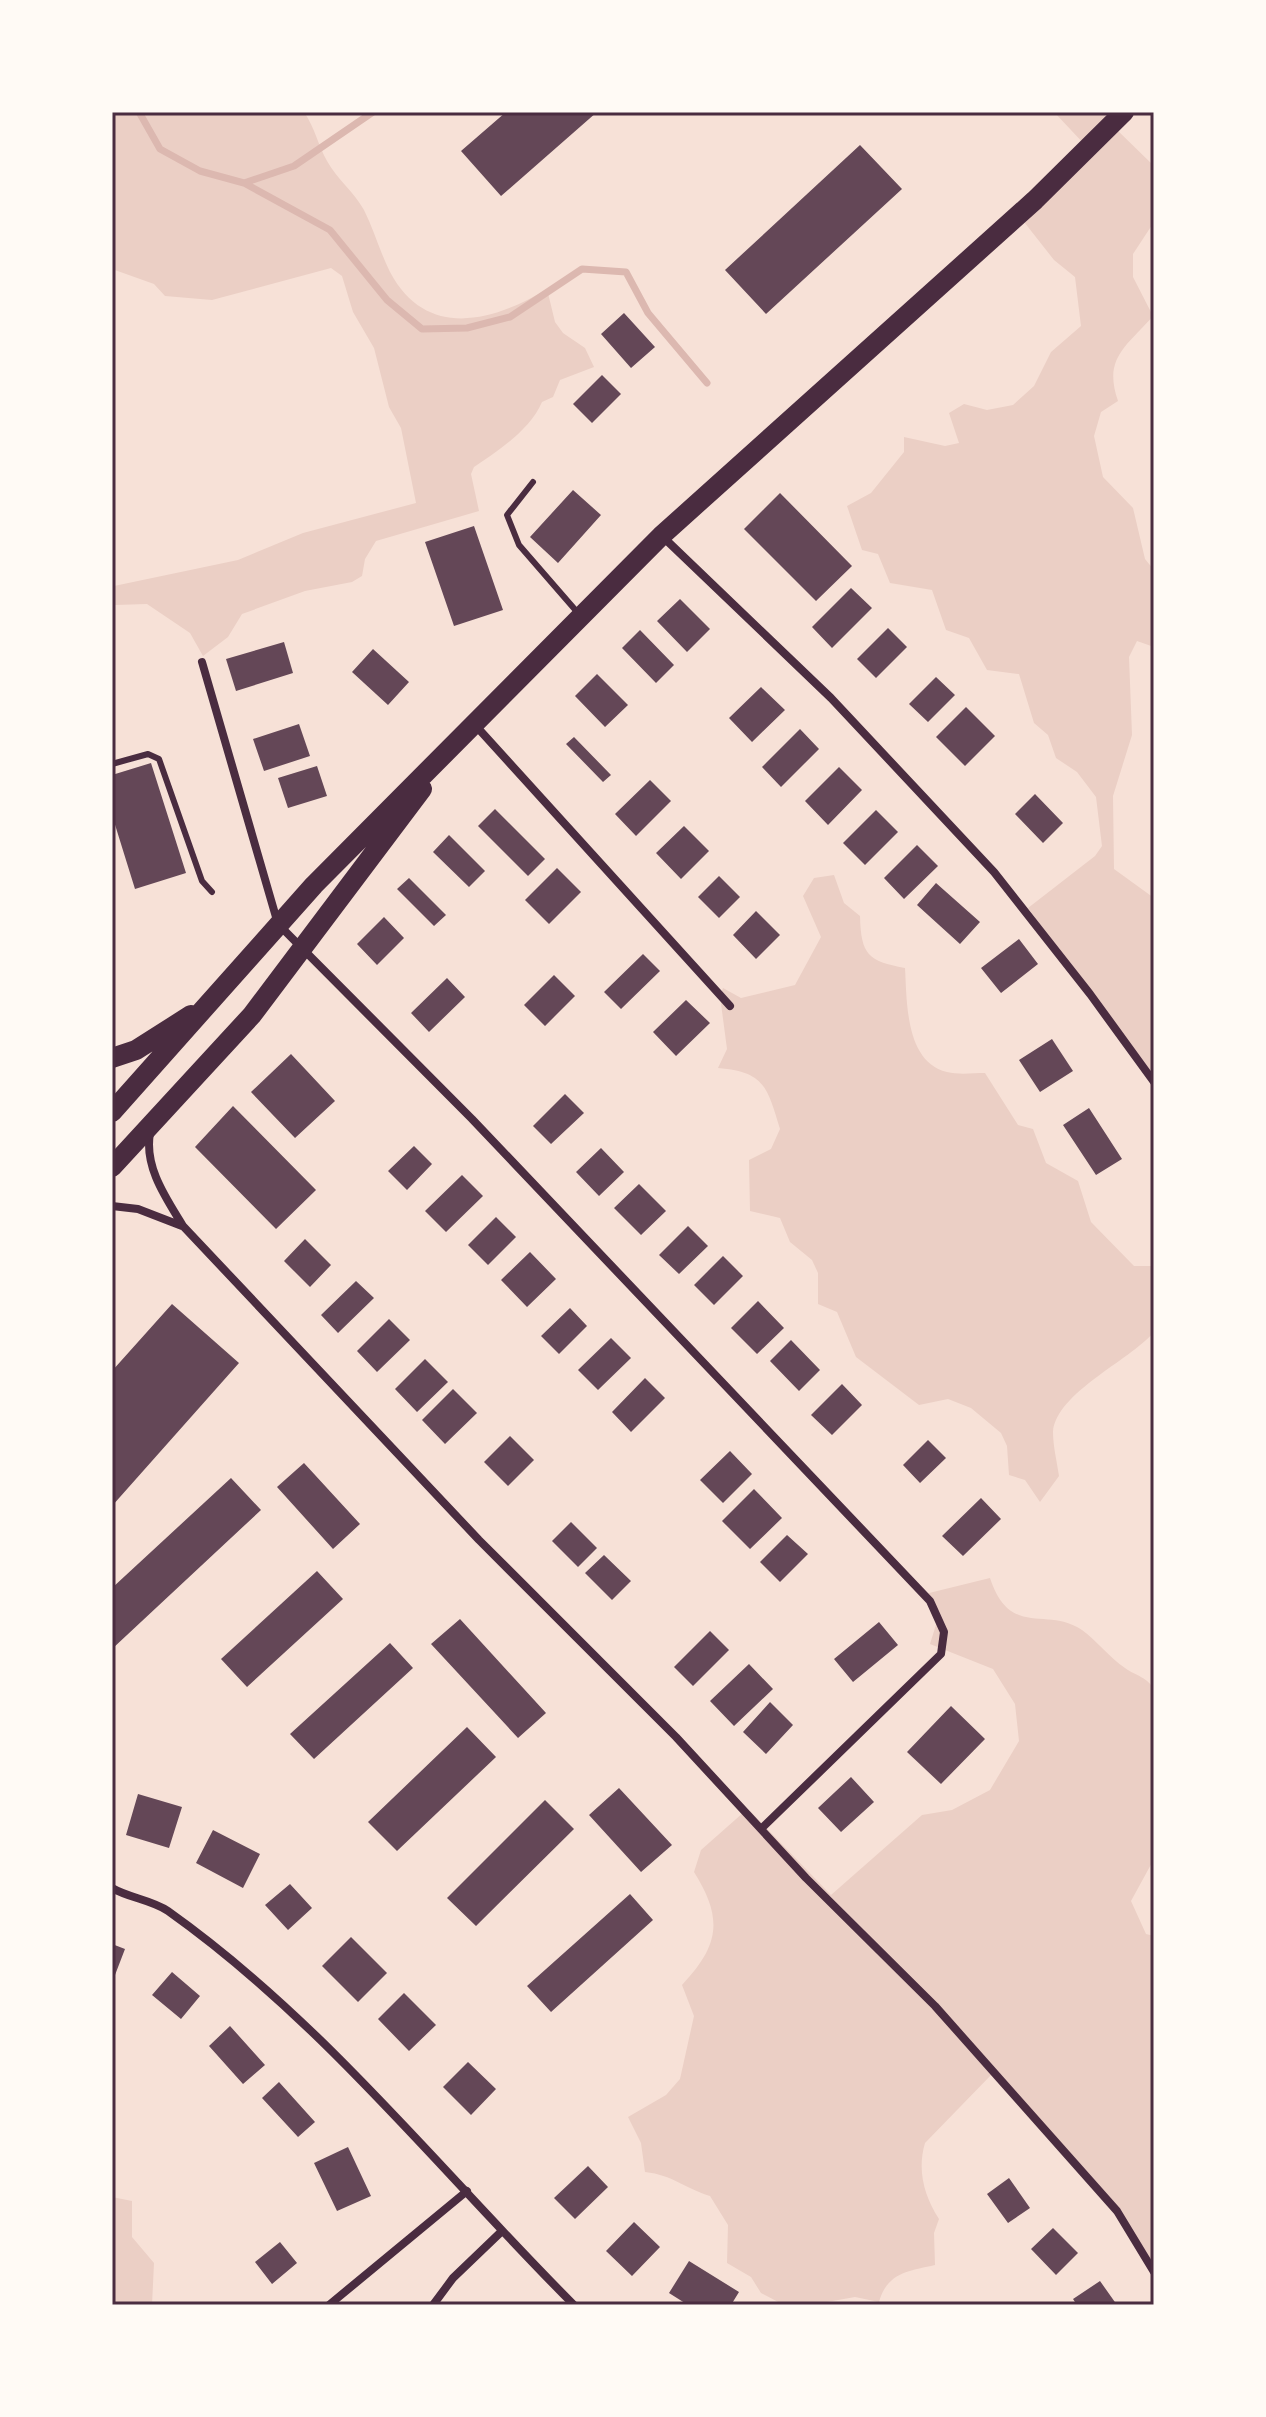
<svg xmlns="http://www.w3.org/2000/svg" width="1266" height="2417" font-family="Overpass,sans-serif">
  <style>
    .green { fill: #ebcfc5 }
    .lines { fill: none; stroke-linecap: round; stroke-linejoin: round }
    .stream { stroke: #dcb8b0; stroke-width: 7 }
    .building { fill: #644757 }
    .service { stroke: #4a2c40; stroke-width: 6 }
    .minor { stroke: #4a2c40; stroke-width: 8 }
    .primary { stroke: #4a2c40; stroke-width: 20 }
    .neatline { fill: none; stroke: #4a2c40; stroke-width: 3 }
  </style>
  <rect width="100%" height="100%" fill="#f7e1d7"/>
  <!-- green -->
  <path class="green" d="M112,112h192c11,16 14,33 23,49 10,18 27,31 37,49 10,20 16,42 26,62 36,68 103,50 157,17l8,33 8,11 22,15 9,19 -34,13 -7,17 -11,5c-12,28 -43,48 -68,65l-3,7 8,37 -103,30 -11,18 -3,17 -10,6 -47,9 -63,23 -14,23 -25,19 -13,-23 -43,-29 -32,1 -1,-19 124,-26 65,-27 113,-30 -15,-75 -12,-21 -15,-59 -21,-36 -11,-36 -11,-8 -119,32 -47,-4 -11,-12 -42,-15z
    M1054,112h70l-10,15 40,39v56l-21,32v23l20,39c-27,31 -50,42 -35,85l-17,11 -7,24 9,41 30,31 12,51 9,11v77l-17,-6 -8,16 3,78 -19,61 1,73 40,29v183l-126,-173 67,-52 7,-10 -6,-49 -19,-25 -21,-14 -8,-23 -14,-12 -15,-49 -32,-4 -18,-32 -23,-8 -14,-40 -42,-7 -12,-29 -16,-4 -15,-44 24,-13 33,-41v-15l41,9 14,-3 -10,-30 15,-9 23,6 26,-5 21,-19 17,-34 30,-26 -6,-49 -21,-17 -37,-47 70,-66z
    M834,875l10,28 16,13c1,39 8,45 45,52 2,33 0,94 42,104 12,3 26,1 38,1l33,52 15,4 13,34 32,18 13,41 43,44h20v66c-25,29 -98,61 -101,100 0,14 4,30 6,44l-19,26 -15,-22 -16,-5 -2,-29 -6,-13 -30,-25 -23,-9 -29,6 -63,-48 -19,-45 -19,-8v-31l-6,-13 -22,-18 -10,-24 -30,-7 -1,-51 22,-11 9,-20c-13,-42 -15,-57 -62,-61l9,-19 -7,-53 3,-8 18,10 54,-13 26,-48 -18,-41 11,-18z
    M990,1578c20,61 57,28 92,52 15,11 27,27 43,38 11,8 23,9 29,22v169l-23,42 15,33 8,2v336l-39,-69 -122,-130 -68,70c-8,27 -1,53 14,76l-5,14 1,32c-27,6 -48,8 -56,37l-24,-5 -45,8h-26l-23,-12 -10,-16 -24,-14 1,-38 -18,-29c-26,-8 -37,-21 -65,-24l-4,-29 -13,-26 38,-22 14,-16 14,-63 -12,-31c38,-40 41,-67 12,-113l7,-22 43,-38 6,-1 81,84 91,-80 30,-5 38,-20 29,-49 -4,-37 -22,-35 -63,-25 9,-29 -14,-21z
    M112,2197l20,4v36l22,26 -2,42h-40z"/>
  <g class="lines">
    <!-- stream -->
    <path class="stream" d="M139,112l21,37 40,22 44,12 86,47 57,70 35,29 45,-1 43,-11 72,-48 44,3 22,41 59,70
      M244,183l50,-17 79,-54"/>
  </g>
  <!-- building -->
  <path class="building" d="M506,112h91l-96,84 -40,-45z
    M860,145l42,44 -136,125 -41,-44z
    M624,313l31,34 -24,21 -30,-34z
    M602,375l19,19 -29,29 -19,-19z
    M573,490l28,25 -43,48 -28,-26z
    M780,493l72,73 -36,35 -72,-72z
    M474,526l29,84 -49,16 -29,-84z
    M851,588l21,20 -40,40 -20,-21z
    M680,599l30,30 -23,23 -30,-31z
    M888,628l19,19 -31,31 -19,-19z
    M640,630l34,35 -18,18 -34,-35z
    M284,642l9,31 -57,18 -10,-32z
    M373,649l36,33 -21,23 -36,-33z
    M597,674l31,31 -23,22 -30,-31z
    M936,677l19,18 -27,27 -19,-18z
    M761,687l24,23 -33,32 -23,-24z
    M966,707l29,29 -30,30 -29,-29z
    M299,724l11,32 -46,15 -11,-32z
    M800,729l19,20 -38,38 -19,-20z
    M574,737l37,38 -8,7 -37,-38z
    M151,763l35,110 -51,16 -23,-74v-40z
    M317,766l10,30 -39,12 -10,-30z
    M839,767l23,23 -34,35 -23,-24z
    M650,780l21,21 -35,35 -21,-22z
    M1035,794l28,29 -20,20 -28,-29z
    M495,809l50,50 -17,17 -50,-50z
    M876,810l22,22 -33,33 -22,-22z
    M684,826l25,25 -28,28 -25,-26z
    M449,835l36,36 -16,16 -36,-35z
    M917,845l21,21 -34,33 -20,-21z
    M557,868l24,24 -32,32 -24,-24z
    M719,876l21,21 -21,21 -21,-21z
    M409,878l37,37 -12,11 -37,-37z
    M936,883l44,39 -20,22 -43,-39z
    M756,911l24,24 -24,24 -23,-24z
    M384,917l20,21 -27,27 -20,-21z
    M1019,939l19,25 -37,29 -20,-25z
    M643,954l17,17 -39,38 -17,-17z
    M554,975l21,21 -30,30 -21,-21z
    M447,978l18,19 -36,35 -18,-19z
    M686,1000l24,23 -34,33 -23,-24z
    M1052,1039l21,32 -33,21 -21,-32z
    M291,1054l44,47 -40,37 -44,-46z
    M565,1094l19,19 -33,31 -18,-18z
    M233,1106l83,84 -40,39 -81,-82z
    M1089,1108l33,51 -26,16 -33,-50z
    M414,1146l18,18 -25,26 -19,-19z
    M601,1148l23,24 -25,24 -23,-24z
    M462,1175l21,21 -37,36 -21,-21z
    M639,1184l27,27 -25,24 -27,-27z
    M496,1217l20,20 -28,28 -20,-20z
    M688,1226l20,20 -29,28 -20,-19z
    M305,1239l26,26 -21,22 -26,-26z
    M530,1252l26,27 -29,28 -26,-27z
    M723,1256l20,20 -29,29 -20,-20z
    M356,1281l18,17 -36,35 -17,-18z
    M758,1301l26,27 -27,26 -26,-26z
    M172,1304l67,59 -127,143v-135z
    M570,1308l17,18 -28,28 -18,-18z
    M389,1319l21,21 -33,32 -20,-21z
    M611,1338l20,20 -33,32 -20,-20z
    M791,1340l29,30 -21,21 -29,-30z
    M425,1359l23,23 -31,30 -22,-23z
    M645,1378l20,20 -34,34 -19,-20z
    M842,1384l20,21 -30,30 -21,-20z
    M453,1389l24,24 -32,31 -23,-24z
    M510,1436l24,24 -26,26 -24,-24z
    M928,1440l18,18 -26,25 -17,-18z
    M730,1451l22,23 -29,29 -23,-23z
    M304,1463l56,61 -27,25 -56,-62z
    M231,1478l30,32 -149,139v-61z
    M754,1489l28,29 -32,31 -28,-28z
    M981,1498l20,21 -38,37 -21,-20z
    M571,1522l26,26 -19,19 -26,-26z
    M787,1535l21,19 -28,28 -20,-20z
    M604,1555l27,26 -19,19 -27,-27z
    M317,1571l26,28 -96,88 -26,-28z
    M460,1619l86,94 -28,25 -87,-94z
    M879,1622l19,23 -45,37 -19,-23z
    M710,1631l19,19 -36,36 -19,-19z
    M390,1643l23,25 -99,91 -24,-25z
    M749,1664l24,25 -39,37 -24,-25z
    M770,1702l23,23 -27,29 -23,-22z
    M951,1706l34,33 -44,45 -34,-32z
    M467,1727l29,30 -99,94 -29,-29z
    M851,1777l23,25 -33,30 -23,-24z
    M619,1788l53,57 -31,27 -52,-57z
    M138,1794l44,13 -13,41 -43,-13z
    M545,1800l29,29 -98,97 -29,-28z
    M213,1830l47,24 -17,34 -47,-25z
    M290,1884l22,24 -24,22 -23,-25z
    M630,1894l23,26 -102,92 -24,-26z
    M351,1937l36,36 -29,29 -36,-36z
    M112,1944l13,5 -10,26 -3,-1z
    M172,1972l28,24 -19,23 -29,-24z
    M404,1993l32,32 -27,26 -31,-32z
    M230,2026l35,39 -22,19 -34,-38z
    M468,2062l28,27 -25,26 -28,-28z
    M279,2082l36,40 -17,15 -36,-39z
    M348,2147l23,49 -34,15 -23,-48z
    M588,2166l20,21 -33,32 -21,-21z
    M1009,2178l21,30 -22,15 -21,-29z
    M634,2222l26,25 -28,29 -26,-25z
    M1053,2228l25,25 -22,22 -25,-26z
    M280,2242l17,21 -25,21 -17,-22z
    M689,2261l50,31 -8,13h-43l-19,-12z
    M1100,2281l17,24h-40l-4,-6z"/>
  <g class="lines">
    <!-- service -->
    <path class="service" d="M533,482l-26,33 12,30 59,68
      M112,764l36,-10 11,5 43,122 10,11"/>
    <!-- minor -->
    <path class="minor" d="M662,536l169,162 163,174 96,122 64,88
      M202,662l76,262 194,195 458,482 14,31 -3,22 -179,174
      M476,726l254,280
      M150,1133c-6,34 16,65 33,93l296,314 197,197 130,141 129,128 182,205 37,61
      M112,1206l26,3 44,17
      M112,1888c17,10 40,12 56,23 155,110 273,261 406,394
      M329,2305l138,-114
      M433,2305l20,-27 49,-47"/>
    <!-- primary -->
    <path class="primary" d="M112,1058l24,-8 55,-35
      M112,1112l202,-227 347,-349 374,-336 89,-88
      M112,1167l140,-152 170,-226"/>
  </g>
  <!-- border -->
  <rect width="1266" height="2417" fill="none" stroke="#fffaf5" stroke-width="228"/>
  <rect x="114" y="114" width="1038" height="2189" class="neatline"/>
</svg>
